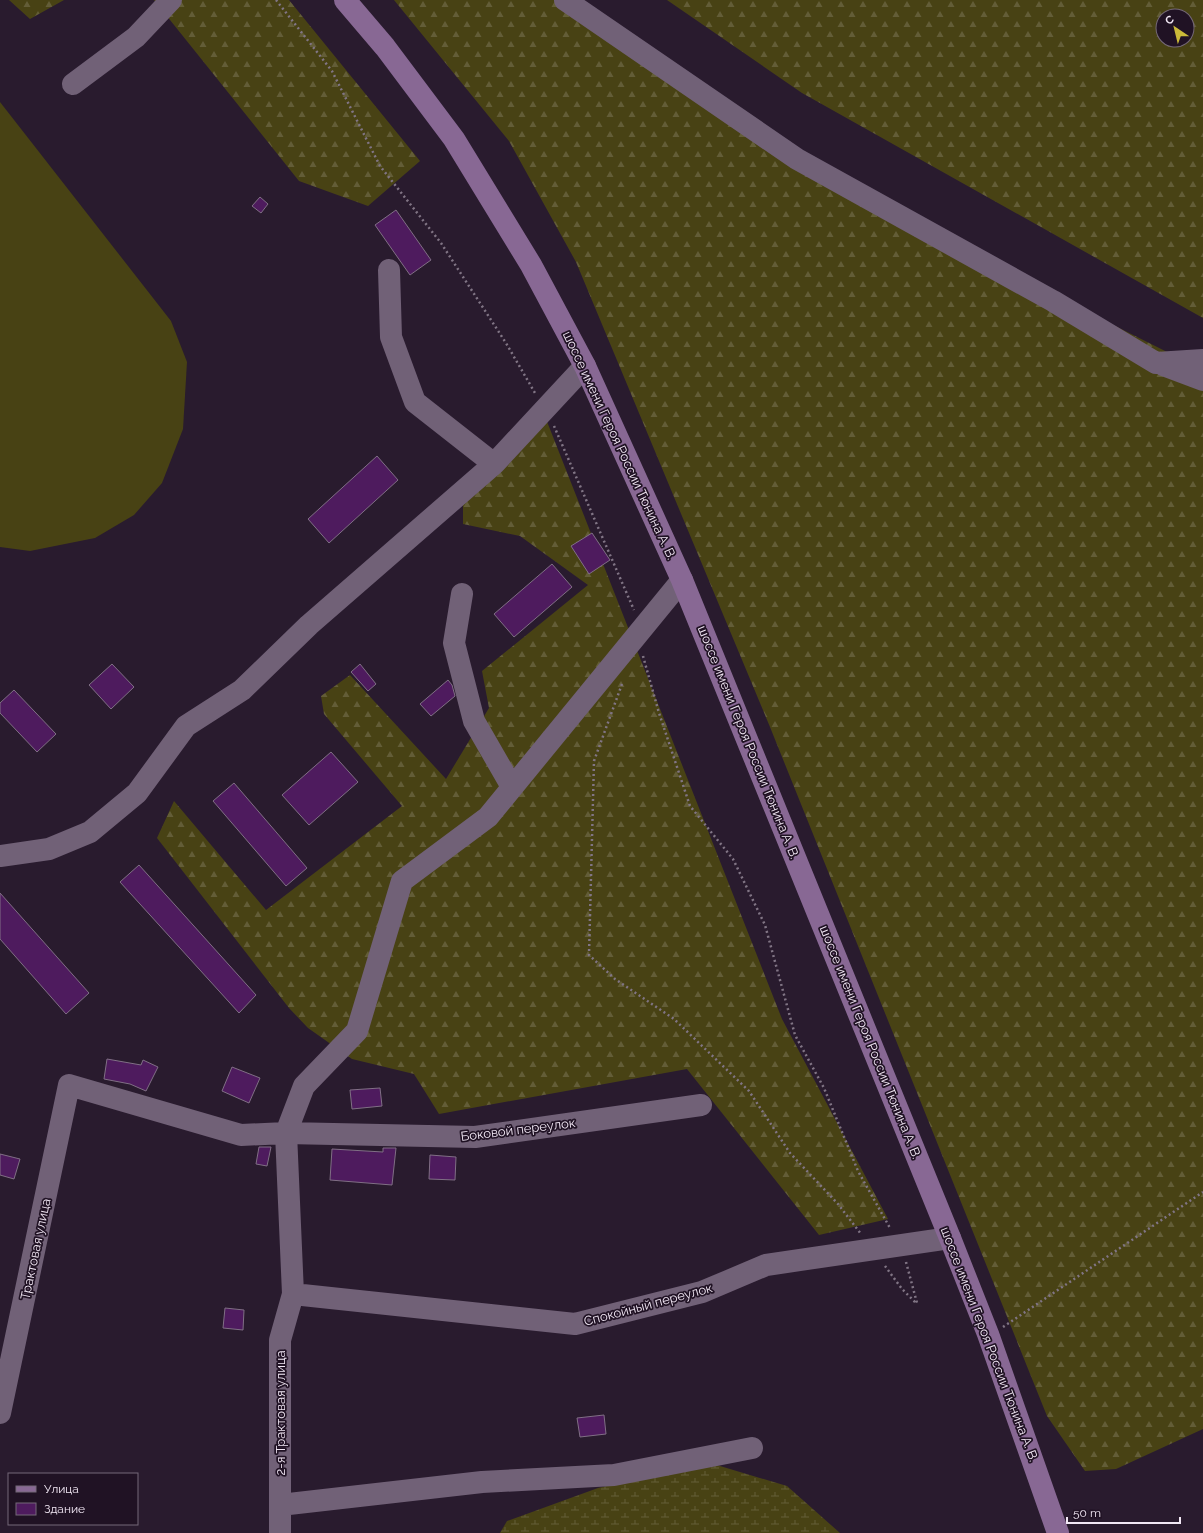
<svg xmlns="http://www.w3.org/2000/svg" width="1203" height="1533" font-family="Raleway,sans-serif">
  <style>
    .grass { fill: #484214 }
    .forest { fill: url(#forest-firs); fill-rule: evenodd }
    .wetland { fill: url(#wetland-marsh) }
    .building { fill: #4e1b5e; stroke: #806f85 }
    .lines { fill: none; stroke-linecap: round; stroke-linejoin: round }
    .path { stroke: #817585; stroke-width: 2.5; stroke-dasharray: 2 3; stroke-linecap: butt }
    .minor { stroke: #716177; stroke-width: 22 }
    .major { stroke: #886894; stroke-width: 22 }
    .labels { text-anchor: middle; stroke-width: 3.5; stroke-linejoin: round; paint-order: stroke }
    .street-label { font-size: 13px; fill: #f2e8f5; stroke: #201224 }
  </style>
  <defs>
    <pattern id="forest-firs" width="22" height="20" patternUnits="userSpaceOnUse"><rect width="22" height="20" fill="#484214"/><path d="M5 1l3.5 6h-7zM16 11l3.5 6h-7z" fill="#635d37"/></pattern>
    <pattern id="wetland-marsh" width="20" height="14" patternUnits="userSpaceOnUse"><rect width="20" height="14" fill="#484214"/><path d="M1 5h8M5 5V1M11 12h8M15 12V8" fill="none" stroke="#635d37"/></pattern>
  </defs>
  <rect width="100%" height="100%" fill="#291b2e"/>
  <!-- grass -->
  <path class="grass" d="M0,102l171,219 16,41 -4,67 -21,54 -28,32 -39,23 -65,13 -30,-4z"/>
  <!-- forest -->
  <path class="forest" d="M9,0h55l-34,19z
    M154,0h135l131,161 -52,45 -69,-25z
    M394,0h162l240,166 407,204v1059l-87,40 -31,2 -38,-55 -277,-689 -194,-465 -67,-121z
    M667,0h536v318l-401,-225zM1163,16h24v24h-24z
    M546,419l236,600 106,200 -69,16 -132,-166 -248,45 -25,-40 -62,-15 -44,-31 -19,-20 -132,-170 17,-37 92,109 136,-104 -78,-92 -3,-18 29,-21 96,104 43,-71 -7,-37 106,-86 -68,-49 -57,-12v-35z"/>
  <!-- wetland -->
  <path class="wetland" d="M710,1463l77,23 53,47h-340l7,-12 91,-33z"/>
  <!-- building -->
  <path class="building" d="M260,197l8,7 -7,9 -9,-7z
    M396,210l35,50 -21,15 -35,-50z
    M377,456l21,24 -69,63 -21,-24z
    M592,533l18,27 -21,14 -18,-28z
    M552,564l20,23 -58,50 -20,-23z
    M112,664l22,23 -23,22 -22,-24z
    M360,664l16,20 -8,7 -17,-19z
    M448,680l4,5 3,11 -24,20 -11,-12z
    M14,690l42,44 -19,18 -37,-39v-10z
    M331,752l27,30 -49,43 -27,-30z
    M234,783l73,85 -21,18 -73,-85z
    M139,865l117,130 -17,18 -119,-131z
    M0,893l89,100 -23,21 -66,-75z
    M107,1059l34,6 2,-5 15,7 -12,24 -16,-7 -26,-5z
    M232,1067l28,11 -11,25 -27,-12z
    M380,1088l2,18 -30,3 -2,-19z
    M259,1147h12l-4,19 -11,-2z
    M383,1148h13l-4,37 -62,-5 2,-31 51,3z
    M0,1154l20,5 -6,20 -14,-4z
    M430,1155l26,2 -1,23 -26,-1z
    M225,1308l19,2 -1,20 -20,-2z
    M604,1415l2,19 -26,3 -3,-19z"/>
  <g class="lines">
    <!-- path -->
    <path class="path" d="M276,0l56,71 48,95 61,77 65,100 29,50
      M554,426l80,184
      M643,656l16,57 31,93 43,53 32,66 30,110 29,53 34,83 32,57
      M622,684l-28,77 -5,194 26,24 59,40 75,72 41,62 48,51 23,30
      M906,1262l11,41
      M885,1266l17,23 15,15
      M1003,1327l200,-135"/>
    <!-- minor -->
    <path class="minor" d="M565,0l232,159 256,142 103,62 47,-3
      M73,84l63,-47 35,-37
      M389,270l2,67 24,65 79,62 91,-98
      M1163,365l40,15
      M462,594l-8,49 20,78 38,66
      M0,856l49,-7 41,-17 47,-39 49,-67 56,-36 67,-65 185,-161
      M293,1294l282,30 127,-32 64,-27 184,-27
      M0,1413l69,-328 172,50 45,-2 189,4 226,-32
      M280,1505l202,-23 132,-7 138,-27
      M280,1533v-193l13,-46 -7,-161 18,-47 53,-55 45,-150 86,-64 194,-237"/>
    <!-- major -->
    <path class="major" d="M345,0l40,47 69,92 77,126 54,101 97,214 268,658 38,96 70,199"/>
  </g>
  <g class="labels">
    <!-- street labels -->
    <g class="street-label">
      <text transform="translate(620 445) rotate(65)" y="5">шоссе имени Героя России Тюнина А. В.</text>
      <text transform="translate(749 742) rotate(68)" y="5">шоссе имени Героя России Тюнина А. В.</text>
      <text transform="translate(871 1042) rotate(68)" y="5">шоссе имени Героя России Тюнина А. В.</text>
      <text transform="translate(518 1129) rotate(-7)" y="5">Боковой переулок</text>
      <text transform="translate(35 1249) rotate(-78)" y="5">Трактовая улица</text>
      <text transform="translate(648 1304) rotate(-15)" y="5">Спокойный переулок</text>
      <text transform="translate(990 1344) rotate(69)" y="5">шоссе имени Героя России Тюнина А. В.</text>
      <text transform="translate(280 1413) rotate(-90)" y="5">2-я Трактовая улица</text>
    </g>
  </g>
  <!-- legend -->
  <rect x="8" y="1473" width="130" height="52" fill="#201224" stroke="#746878"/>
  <rect x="16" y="1486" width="20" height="6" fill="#886894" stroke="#746878"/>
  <text x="44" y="1493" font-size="12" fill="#f2e8f5">Улица</text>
  <rect x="16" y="1503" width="20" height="12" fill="#4e1b5e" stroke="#746878"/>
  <text x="44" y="1513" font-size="12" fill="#f2e8f5">Здание</text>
  <!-- north arrow -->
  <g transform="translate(1175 28) rotate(325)"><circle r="19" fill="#201224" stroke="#746878"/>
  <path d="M0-3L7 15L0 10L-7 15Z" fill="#cbba39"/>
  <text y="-6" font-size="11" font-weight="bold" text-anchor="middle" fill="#f2e8f5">С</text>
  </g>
  <!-- scale -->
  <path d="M1067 1517v6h113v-6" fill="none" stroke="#f2e8f5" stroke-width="2"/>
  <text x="1073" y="1517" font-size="12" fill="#f2e8f5" stroke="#201224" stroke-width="3" paint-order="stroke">50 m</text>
</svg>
